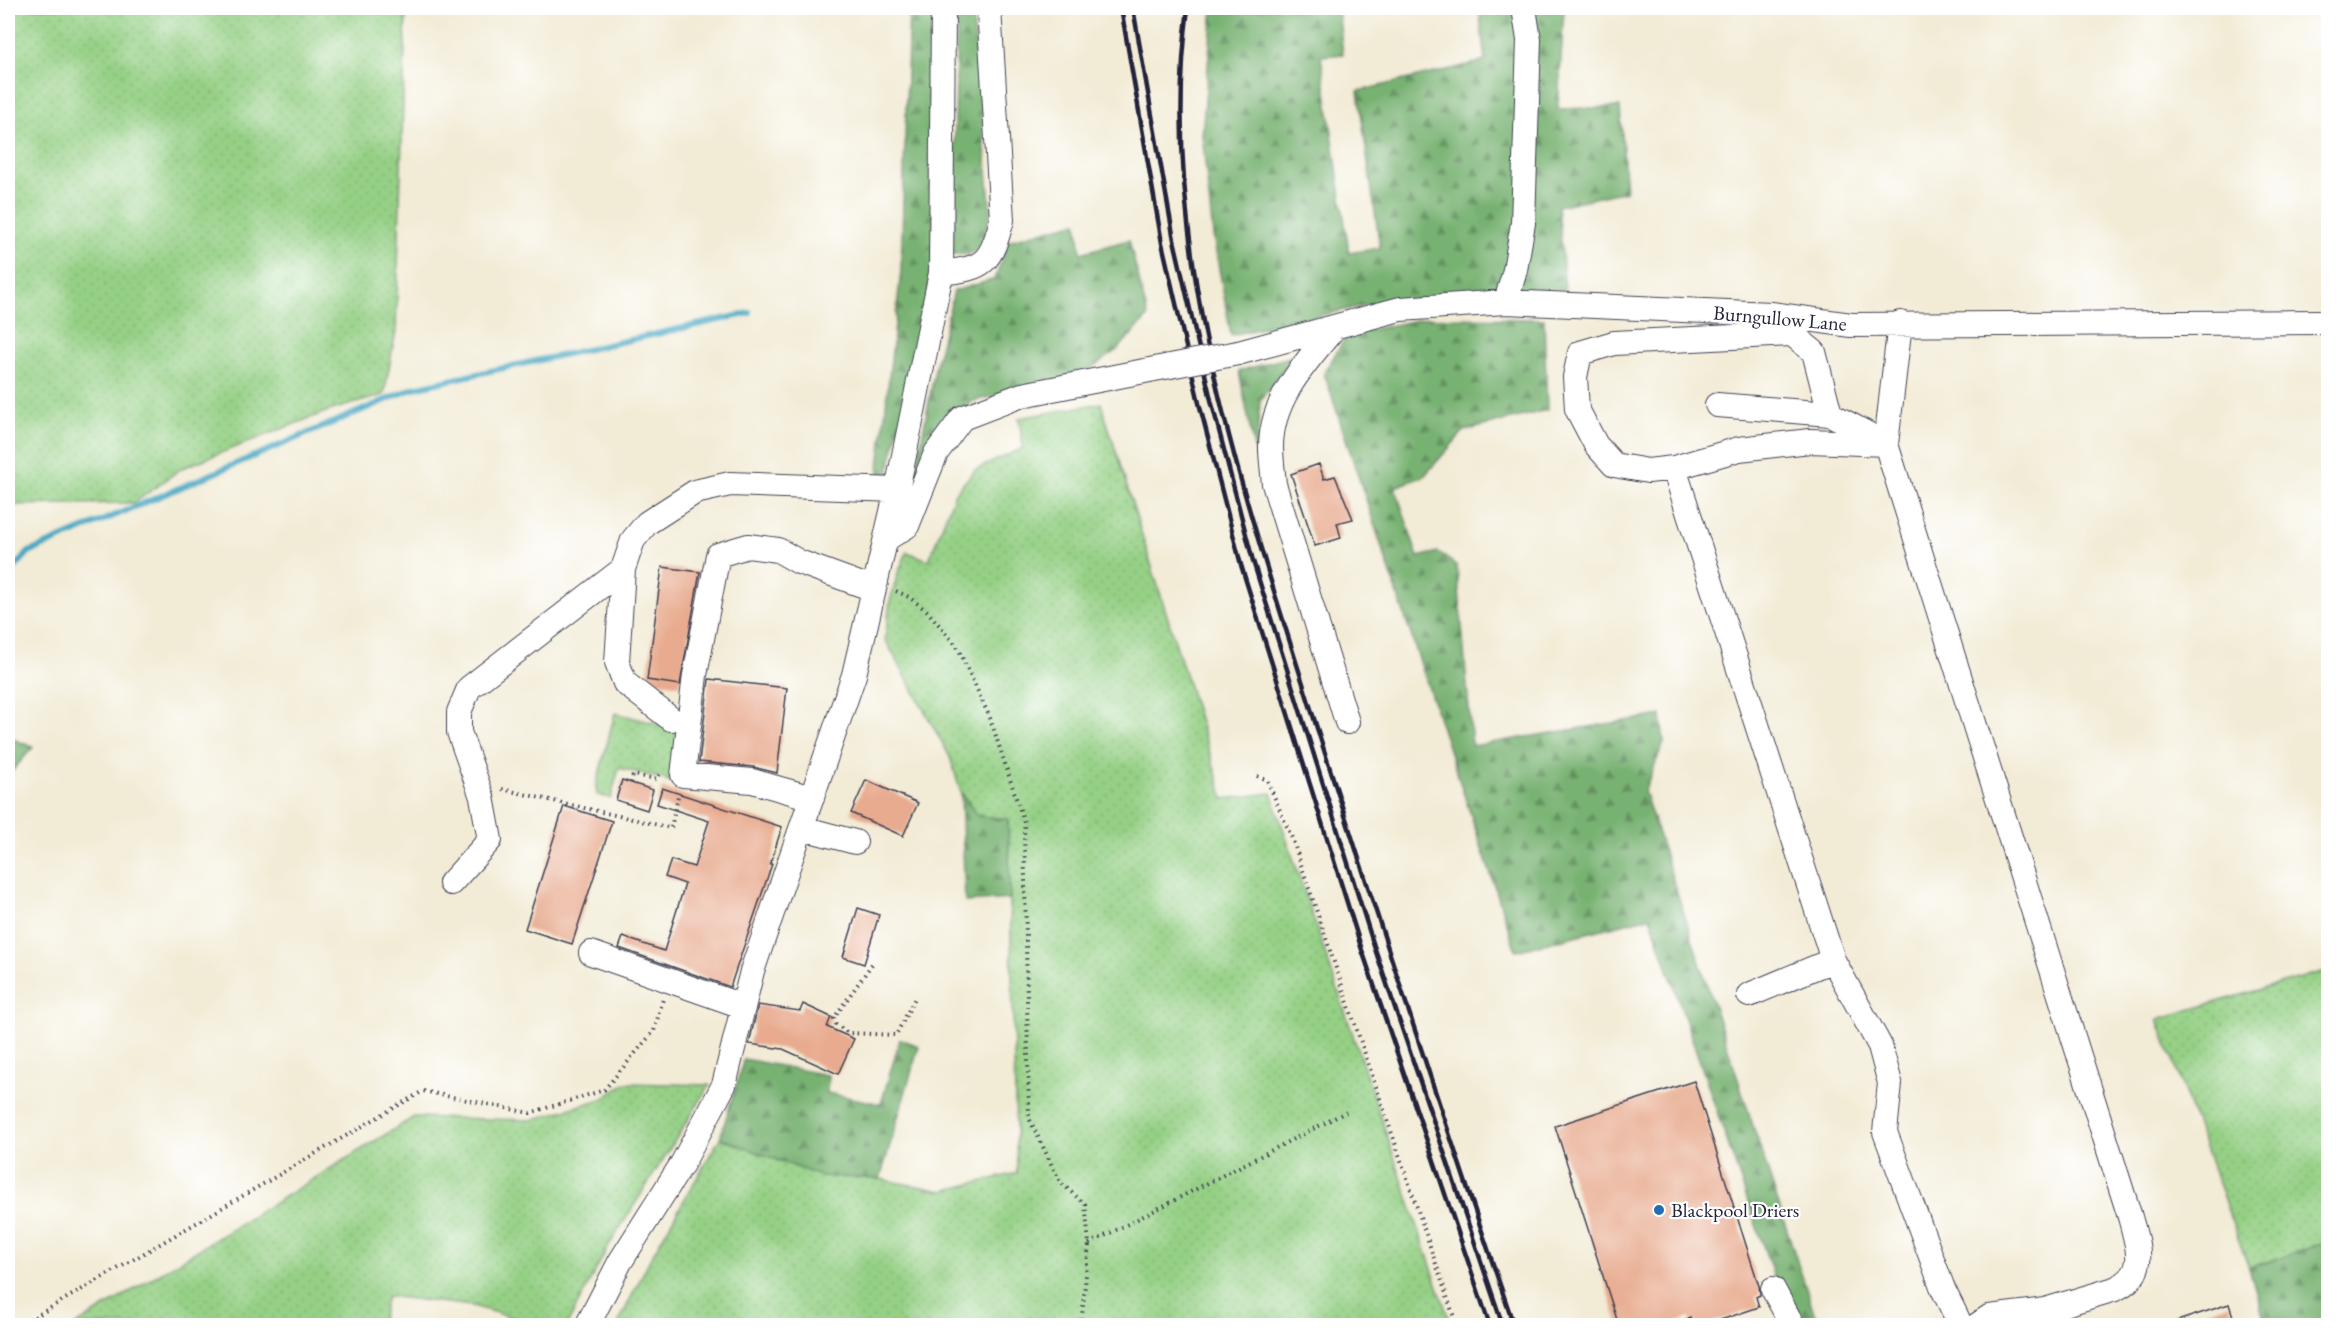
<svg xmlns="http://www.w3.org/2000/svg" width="2336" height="1333" font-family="'EB Garamond',serif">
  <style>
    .green { fill: url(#green-dots); stroke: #5c7960; stroke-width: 1.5 }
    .forest { fill: url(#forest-firs); stroke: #4d6a56; stroke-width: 1.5 }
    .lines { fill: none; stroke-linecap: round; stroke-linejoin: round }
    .stream { stroke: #44a8c3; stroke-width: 6 }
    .building { fill: #e8ab8f }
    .minor-casing { stroke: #414052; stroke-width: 26 }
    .path { stroke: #414052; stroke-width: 4; stroke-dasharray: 1.5 4.5; stroke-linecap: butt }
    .minor { stroke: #fff; stroke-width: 24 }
    .rail { stroke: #22223b; stroke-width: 4.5 }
    .minor-bridge-casing { stroke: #414052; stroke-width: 26; stroke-linecap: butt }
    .minor-bridge { stroke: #fff; stroke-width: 24 }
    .poi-dot { fill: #1f6fb2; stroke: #fff; stroke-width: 2 }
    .labels { text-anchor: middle; stroke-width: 4.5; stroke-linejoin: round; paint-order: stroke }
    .street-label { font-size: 20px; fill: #22223b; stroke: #fff }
    .poi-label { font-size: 20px; fill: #22223b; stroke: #fff; text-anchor: start }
  </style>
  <defs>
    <pattern id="green-dots" width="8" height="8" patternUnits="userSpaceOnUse" patternTransform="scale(1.5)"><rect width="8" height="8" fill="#95d085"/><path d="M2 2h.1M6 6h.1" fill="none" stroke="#80b274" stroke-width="1.8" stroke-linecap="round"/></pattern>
    <pattern id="forest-firs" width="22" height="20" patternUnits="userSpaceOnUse" patternTransform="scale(1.5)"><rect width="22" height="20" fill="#78b272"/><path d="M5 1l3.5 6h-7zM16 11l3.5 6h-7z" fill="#62905f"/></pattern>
  </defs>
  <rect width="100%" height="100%" fill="#fff"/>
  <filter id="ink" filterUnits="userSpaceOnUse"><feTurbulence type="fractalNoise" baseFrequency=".0167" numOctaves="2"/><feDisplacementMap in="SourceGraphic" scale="12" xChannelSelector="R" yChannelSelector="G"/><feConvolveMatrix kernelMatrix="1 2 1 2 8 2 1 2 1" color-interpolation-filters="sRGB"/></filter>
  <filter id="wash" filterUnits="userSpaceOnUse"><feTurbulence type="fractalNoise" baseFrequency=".008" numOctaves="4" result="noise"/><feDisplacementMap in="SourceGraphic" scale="24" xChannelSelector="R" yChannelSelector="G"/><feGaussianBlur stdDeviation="1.35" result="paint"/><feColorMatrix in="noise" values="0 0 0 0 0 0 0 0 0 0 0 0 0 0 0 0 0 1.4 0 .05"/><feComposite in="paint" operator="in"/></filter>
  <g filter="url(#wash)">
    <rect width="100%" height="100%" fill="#f2ebd5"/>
    <!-- green -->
    <path class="green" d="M8,8h398l-10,323 -12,64 -56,16 -146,57 -48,35 -126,2z
      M1101,403l123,396 47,-6 180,532 -834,1 33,-67 70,-121 100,38 60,3 62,12 75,-18 -9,-354 -30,-3 -17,-23 -11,-36 -65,-118 5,-37 8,-29 9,-21 22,8 26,-67 20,-23 48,-22 -4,-30z
      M615,713l70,18 -14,50 -52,-13 -8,30 -14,-3 -1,-9z
      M2328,970v272l-79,26 -91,-249z
      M626,1083l84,2 -101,160 -42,80h-29l-65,-19 -86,-10 -7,29h-304l338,-208 117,3 71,-21z"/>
    <!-- forest -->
    <path class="forest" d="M909,8h22l3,242 -11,80 -36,147 -9,-1 23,-205z
      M957,8h15l19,205 -10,35 -14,7 -14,-1z
      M1213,8h125l5,46 -22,2 28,197 31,-5 -22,-157 127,-30 -6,-53h85l-6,101 62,-2 6,84 -68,15 7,83 -74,3 -119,12 -141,31 -18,-100 -11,-100z
      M1077,222l4,31 48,-13 19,77 -31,33 -36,25 -108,26 -29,22 -31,63 22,-117 19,-78 41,-12 13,-38z
      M1426,318l118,1 3,91 -83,21 -40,45 -29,11 23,70 20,-5 19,14 15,180 189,-31 3,28 -20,48 174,534h-8l-34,-42 -126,-366 -134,34 -192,-578 23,-38z
      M1293,356l-33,45 -4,57 -17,-87z
      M8,737l25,10 -25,29z
      M961,793l17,23 30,3 2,80 -45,3z
      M900,1039l19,7 -39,133 -60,-3 -100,-38 24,-79 84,16 -1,18 54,11z
      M2328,1242v83h-62l-17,-57z"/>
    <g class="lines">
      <!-- stream -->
      <path class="stream" d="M8,575l21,-23 385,-164 336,-75"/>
    </g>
    <g id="blocks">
      <!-- building -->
      <path class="building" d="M1319,464l5,15 11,-3 18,43 -16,4 4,15 -26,8 -24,-72z
        M662,567l38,5 -20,113 -33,-5z
        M709,679l78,9 -10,85 -24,-6 -54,-5z
        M622,780l31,10 -6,20 -31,-10z
        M866,780l52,23 -15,33 -52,-23z
        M662,788l120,39 -12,37h2l-42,123 -111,-39 4,-11 41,14 21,-67 -20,-7 6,-17 23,7 15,-46 -52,-17z
        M564,806l48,15 -40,123 -47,-15z
        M858,908l21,7 -15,49 -21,-7z
        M803,1004l28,13 -4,10 27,12 -16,35 -55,-25 -34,-5 9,-39 42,6z
        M1694,1081l65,205 1,9 -4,2 3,10 -56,19h-11l-2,-8 -22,8h-49l-64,-200z
        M2229,1304l7,22h-62v-4z"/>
    </g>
  </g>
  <g filter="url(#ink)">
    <use href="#blocks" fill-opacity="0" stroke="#414052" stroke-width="1.5"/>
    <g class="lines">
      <!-- minor casing -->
      <g class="minor-casing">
        <path id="minor" d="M941,273c45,-5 49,-10 61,-53l-13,-212
          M1506,302l9,-32 8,-47 6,-183 -5,-32
          M1900,323l-14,121 244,773c8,30 19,57 -15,72l-70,21 -56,7 -13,9
          M1335,327c-29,35 -64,72 -64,120 0,12 2,25 3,37l73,238
          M1238,353l162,-44 106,-7 265,12 80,11 477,-3
          M1717,405l113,9 49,26
          M1830,414l-16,-62 -22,-18 -178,9 -34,10 -5,24 2,32 19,36 18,20 34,6 26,-3 65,-19 71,-8 76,3
          M1674,468l159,492 47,86 10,37 -5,49 58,157 18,37
          M886,539l21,-13 29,-73 26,-35 60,-23 148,-29
          M671,719l-46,-36 -8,-21 6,-93 10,-29 14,-17 48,-31 35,-8 167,6
          M812,798l-60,-17 -69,-6 12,-100 23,-120 30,-9 30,4 21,12 63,23 14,-3
          M802,828l53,14
          M451,883l39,-43 -8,-43 -23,-65v-20l10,-24 154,-119
          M591,953l151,53
          M1749,995l84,-35
          M1773,1289l20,37
          M587,1326l33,-64 62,-98 42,-79 28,-114 102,-296 43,-185 44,-217 2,-265"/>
      </g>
      <!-- path -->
      <path class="path" d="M896,591l13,6 18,14 30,35 33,72 34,104 5,296 31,64 25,22 4,40 -8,82
        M1257,776l10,4 25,58 165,488
        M631,783l2,-8 24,4 4,-7
        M502,789l169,39 7,-32
        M872,964l-38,54 2,6 12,9 48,2 19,-37
        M1089,1244l257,-132
        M19,1326l404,-235 107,22 74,-23 50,-59 9,-32"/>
      <!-- minor -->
      <use href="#minor" class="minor"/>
      <!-- rail -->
      <path class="rail" d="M1121,8l41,235 37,160 42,162 121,385 128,376
        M1133,8l41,232 37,160 42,161 121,385 129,380
        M1188,8c-32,241 57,489 128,717 64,201 130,401 198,601"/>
      <!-- minor-bridge casing -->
      <g class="minor-bridge-casing">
        <path id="minor-bridge" d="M1170,366l68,-13"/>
      </g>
      <!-- minor-bridge -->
      <use href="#minor-bridge" class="minor-bridge"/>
    </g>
  </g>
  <!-- markers -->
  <circle class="poi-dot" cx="1659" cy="1210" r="6"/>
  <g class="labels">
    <!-- street labels -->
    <g class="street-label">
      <text transform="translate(1780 318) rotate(5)" y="7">Burngullow Lane</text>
    </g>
    <!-- poi labels -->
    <g class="poi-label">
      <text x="1671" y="1217">Blackpool Driers</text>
    </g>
  </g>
  <!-- margin -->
  <rect width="2336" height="1333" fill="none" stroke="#fff" stroke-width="30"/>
</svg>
